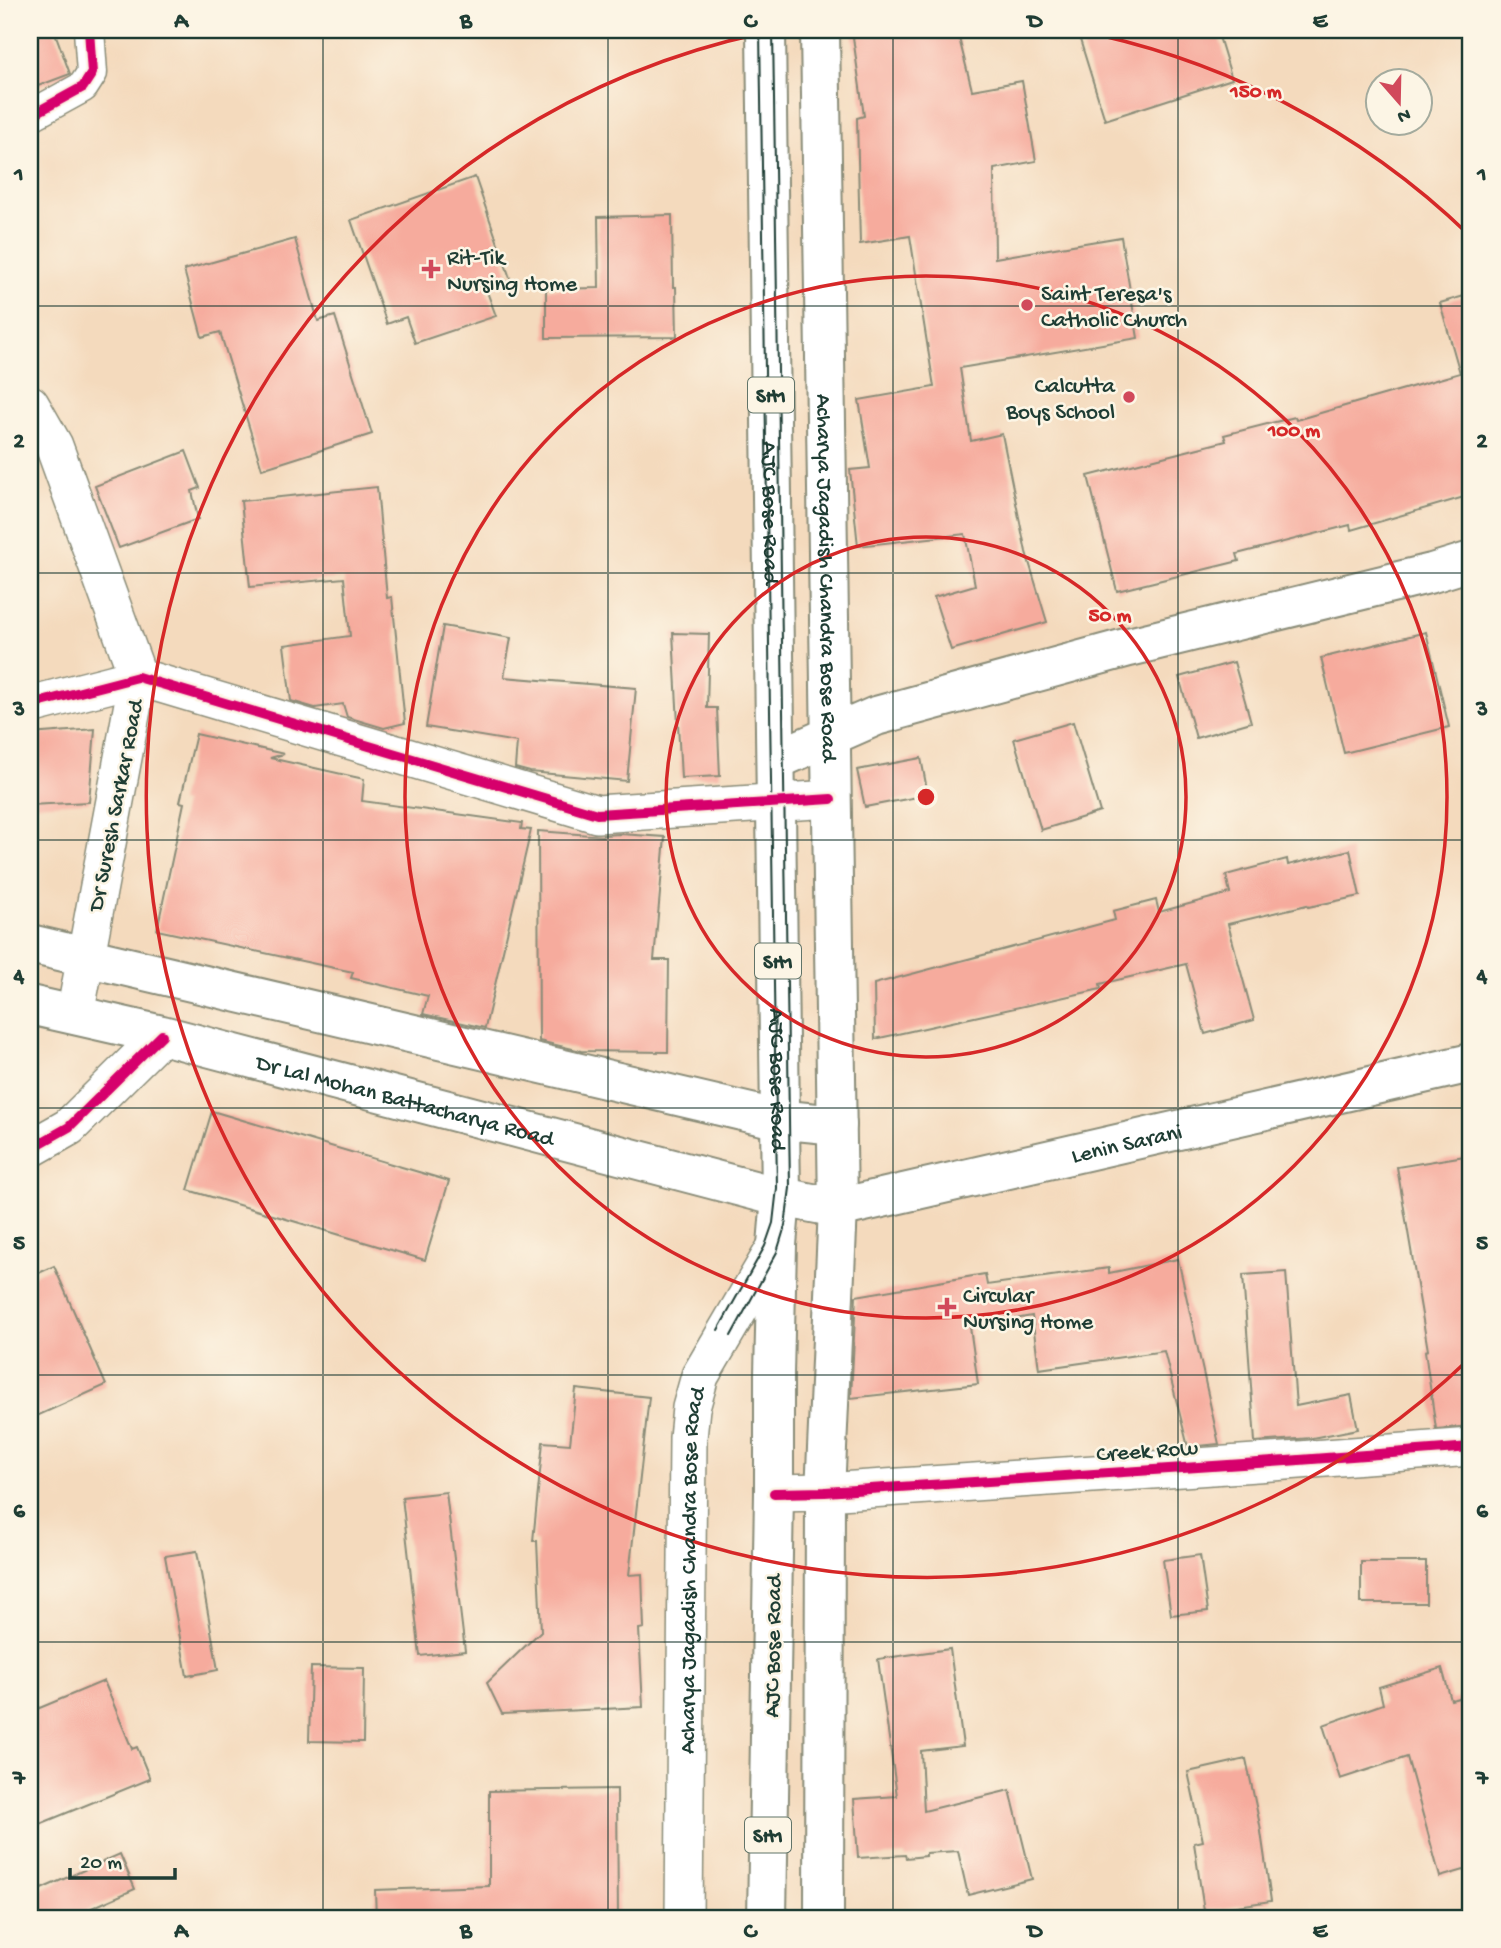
<svg xmlns="http://www.w3.org/2000/svg" width="1501" height="1948" font-family="'Gochi Hand',sans-serif">
  <style>
    .building { fill: #f6ab9d }
    .lines { fill: none; stroke-linecap: round; stroke-linejoin: round }
    .minor-casing { stroke: #8a8c78; stroke-width: 33 }
    .tertiary-casing { stroke: #8a8c78; stroke-width: 40 }
    .secondary-casing { stroke: #8a8c78; stroke-width: 42 }
    .primary-casing { stroke: #8a8c78; stroke-width: 42 }
    .minor { stroke: #fff; stroke-width: 30 }
    .tertiary { stroke: #fff; stroke-width: 37 }
    .secondary { stroke: #fff; stroke-width: 38 }
    .primary { stroke: #fff; stroke-width: 38 }
    .tram { stroke: #1f3d34; stroke-width: 2 }
    .cycleway-casing { stroke: #fcf5e5; stroke-width: 15 }
    .cycleway { stroke: #d6006c; stroke-width: 10 }
    .grid { fill: none; stroke: #1f3d34; stroke-width: 2; stroke-opacity: 0.55 }
    .ring { fill: none; stroke: #d62828; stroke-width: 3.5 }
    .poi-dot { fill: #d1495b; stroke: #fcf5e5; stroke-width: 2.5 }
    .labels { text-anchor: middle; stroke-width: 5; stroke-linejoin: round; paint-order: stroke }
    .shield { fill: #fcf5e5; stroke: #617469; stroke-width: 2 }
    .shield-label { font-size: 21px; font-weight: bold; fill: #1f3d34 }
    .poi-label { font-size: 23px; fill: #1f3d34; stroke: #fcf5e5; text-anchor: start }
    .street-label { font-size: 23px; fill: #1f3d34; stroke: #fcf5e5 }
    .centre { fill: #d62828; stroke: #fcf5e5; stroke-width: 3.5 }
    .ring-label { font-size: 21px; text-anchor: middle; font-weight: bold; fill: #d62828; stroke: #fcf5e5; stroke-width: 5; stroke-linejoin: round; paint-order: stroke }
    .neatline { fill: none; stroke: #1f3d34; stroke-width: 2.5 }
    .grid-label { font-size: 23px; text-anchor: middle; font-weight: bold; fill: #1f3d34 }
  </style>
  <rect width="100%" height="100%" fill="#fcf5e5"/>
  <filter id="ink" filterUnits="userSpaceOnUse"><feTurbulence type="fractalNoise" baseFrequency=".0143" numOctaves="2"/><feDisplacementMap in="SourceGraphic" scale="14" xChannelSelector="R" yChannelSelector="G"/><feConvolveMatrix kernelMatrix="1 2 1 2 8 2 1 2 1" color-interpolation-filters="sRGB"/></filter>
  <filter id="wash" filterUnits="userSpaceOnUse"><feTurbulence type="fractalNoise" baseFrequency=".00686" numOctaves="4" result="noise"/><feDisplacementMap in="SourceGraphic" scale="28" xChannelSelector="R" yChannelSelector="G"/><feGaussianBlur stdDeviation="1.57" result="paint"/><feColorMatrix in="noise" values="0 0 0 0 0 0 0 0 0 0 0 0 0 0 0 0 0 1.4 0 .05"/><feComposite in="paint" operator="in"/></filter>
  <g filter="url(#wash)">
    <rect width="100%" height="100%" fill="#f4dabd"/>
    <g id="blocks">
      <!-- building -->
      <path class="building" d="M30,30h24l16,44 -40,15z
        M852,30h105l15,60 50,-9 14,80 -42,8 1,89 126,-21 17,101 -178,30 11,73 31,-7 24,118 21,70 -96,28 -17,-53 41,-12 -10,-51 -107,12 -8,-76 20,-2 -11,-68 75,-13 -24,-151 -50,8 -3,-126 7,-2z
        M1077,30h140l15,49 -127,41z
        M475,177l36,104 -25,8 10,27 -81,27 -9,-26 -19,7 -36,-104z
        M672,215l1,72h3l1,50 -131,1v-49l53,-1 -1,-71z
        M295,239l23,82 17,-5 37,118 -110,35 -42,-137 -18,5 -18,-67z
        M1471,294v201l-120,35 -1,-5 -113,29 2,7 -122,30 -29,-115 138,-35 -2,-6 71,-18 1,3 164,-47 -20,-70z
        M186,451l14,37 -8,3 6,28 -79,29 -24,-62z
        M377,487l10,111 5,-1 13,126 -21,5 -37,-11 -4,-13 -28,4 -24,-7 -7,-56 66,-9 -6,-58 -94,9 -9,-86z
        M443,626l68,12 -7,39 132,11 -9,93 -97,-9 -15,-4 2,-26 -91,-15z
        M1426,632l23,95 -105,26 -23,-95z
        M673,633l36,1 -2,74h10l3,68 -39,2z
        M1234,662l17,60 -55,16 -17,-61z
        M1073,722l27,90 -59,18 -27,-91z
        M95,729l-6,73 -59,3v-71z
        M196,734l88,20 -14,4 94,21 -2,22 160,22 -1,6 10,1 -46,198 -62,-14 5,-18 -77,-18 2,-6 -196,-42 27,-127 -4,-1z
        M921,758l7,37 -63,12 -8,-37z
        M538,831l65,5v-1l17,-1 45,3 -11,123h15l-1,92 -87,-1 -42,-10z
        M1350,850l10,46 -52,11 -1,-2 -79,19 26,96 -49,14 -19,-70 -86,20 1,5 -226,50 -1,-55 241,-64 -2,-9 43,-11 3,12 71,-19 -4,-18 61,-16 1,6z
        M212,1111l237,70 -24,79 -237,-70z
        M1471,1155v271l-35,3 -11,-78 3,-1 -31,-183z
        M1178,1259l41,185 -31,3 -24,-96 -125,18 -7,-53 -62,11 8,57 -127,14 5,-102 129,-22 2,11 122,-17v5z
        M54,1266l52,119 -76,34v-142z
        M1286,1272l10,134 55,-11 7,34 -46,9 -57,4 -12,-167z
        M576,1389l73,8 -20,178 13,-1 2,54 -5,1 4,78 -141,7 -15,-31 54,-52 -4,-90h-4l10,-99 27,2z
        M446,1492l19,159 -45,5 -18,-159z
        M197,1551l21,119 -31,6 -22,-120z
        M1200,1555l8,56 -37,4 -8,-55z
        M1361,1562h65v41h-65z
        M950,1649l13,97 -42,5 3,60 86,-21 22,89 -64,16 -10,-44 -32,2v3l-20,2 -1,-3 -47,3 -4,-59 43,-3 -19,-137z
        M311,1667l53,1 -1,74 -54,-1z
        M1442,1668l9,32 20,-5v173l-31,9 -33,-120 -67,22 -17,-54 60,-21 -4,-17z
        M104,1681l28,68 5,-2 13,32 -120,49v-116z
        M1246,1759l14,66 11,76 -67,10 -10,-68 9,-2 -15,-69z
        M617,1789l1,129h-242l-1,-28 114,-4v-95z
        M120,1854l15,35 -66,29h-39v-24z"/>
    </g>
  </g>
  <g filter="url(#ink)">
    <use href="#blocks" fill-opacity="0" stroke="#8a8c78" stroke-width="2"/>
    <g class="lines">
      <!-- minor casing -->
      <g class="minor-casing">
        <path id="minor" d="M30,116l53,-29 9,-14 -3,-43"/>
      </g>
      <!-- tertiary casing -->
      <g class="tertiary-casing">
        <g id="tertiary">
          <path d="M30,404l24,42 84,231 -63,338"/>
          <path d="M30,705l108,-28 459,137 234,-15"/>
          <path d="M30,1149l39,-22 93,-92"/>
          <path d="M774,1493l51,-1 461,-31 185,-14"/>
          <path id="s1" d="M684,1918l4,-480 3,-30 9,-32 77,-131"/>
        </g>
      </g>
      <!-- secondary casing -->
      <g class="secondary-casing">
        <g id="secondary">
          <path d="M776,760l100,-44 253,-69 303,-74 39,-12"/>
          <path d="M30,944l746,175 61,6"/>
          <path id="s2" d="M30,1005l132,30 614,161 62,12 633,-145"/>
        </g>
      </g>
      <!-- primary casing -->
      <g class="primary-casing">
        <g id="primary">
          <path id="s3" d="M766,30l15,1167 -4,48 -3,130v118l-7,425"/>
          <path id="s4" d="M820,30l18,1178 -13,284 -1,426"/>
        </g>
      </g>
      <!-- minor -->
      <use href="#minor" class="minor"/>
      <!-- tertiary -->
      <use href="#tertiary" class="tertiary"/>
      <!-- secondary -->
      <use href="#secondary" class="secondary"/>
      <!-- primary -->
      <use href="#primary" class="primary"/>
      <!-- tram -->
      <path class="tram" d="M718,1330l47,-84 8,-23 4,-35 -17,-1158
        M731,1336l46,-84 8,-26 5,-38 -17,-1158"/>
      <!-- cycleway casing -->
      <g class="cycleway-casing">
        <path id="cycleway" d="M30,116l53,-29 9,-14 -3,-43
          M30,705l108,-28 459,137 234,-15
          M30,1149l39,-22 93,-92
          M774,1493l51,-1 461,-31 185,-14"/>
      </g>
      <!-- cycleway -->
      <use href="#cycleway" class="cycleway"/>
    </g>
  </g>
  <!-- grid -->
  <path class="grid" d="M323,30v1888M608,30v1888M893,30v1888M1178,30v1888M30,306h1441M30,573h1441M30,840h1441M30,1108h1441M30,1375h1441M30,1642h1441"/>
  <!-- distance rings -->
  <g class="ring">
    <circle cx="926" cy="797" r="260"/>
    <circle cx="926" cy="797" r="521"/>
    <path d="M1469 1359A781 781 0 1 1 777 30M1075 30A781 781 0 0 1 1469 235"/>
  </g>
  <!-- markers -->
  <g class="poi-dot">
    <path d="M427.5 258.5h7v7h7v7h-7v7h-7v-7h-7v-7h7z"/>
    <circle cx="1027" cy="305" r="7"/>
    <circle cx="1129" cy="397" r="7"/>
    <path d="M943.5 1296.5h7v7h7v7h-7v7h-7v-7h-7v-7h7z"/>
  </g>
  <g class="labels">
    <!-- shield labels -->
    <g class="shield">
      <rect x="748" y="377.5" width="46" height="35" rx="5"/>
      <rect x="755" y="943.5" width="46" height="35" rx="5"/>
      <rect x="745" y="1817.5" width="46" height="35" rx="5"/>
    </g>
    <g class="shield-label">
      <text x="771" y="402">SH1</text>
      <text x="778" y="968">SH1</text>
      <text x="768" y="1842">SH1</text>
    </g>
    <!-- poi labels -->
    <g class="poi-label">
      <text x="447" y="264">Rit-Tik<tspan x="447" dy="26">Nursing Home</tspan></text>
      <text x="1041" y="300">Saint Teresa's<tspan x="1041" dy="26">Catholic Church</tspan></text>
      <text x="1115" y="392" text-anchor="end">Calcutta<tspan x="1115" dy="26">Boys School</tspan></text>
      <text x="963" y="1302">Circular<tspan x="963" dy="26">Nursing Home</tspan></text>
    </g>
    <!-- street labels -->
    <g class="street-label">
      <text dy="8" stroke="none"><textPath href="#s3" startOffset="483">AJC Bose Road</textPath></text>
      <text dy="8" stroke="none"><textPath href="#s4" startOffset="548">Acharya Jagadish Chandra Bose Road</textPath></text>
      <text transform="translate(114 805) rotate(-79)" y="8">Dr Suresh Sarkar Road</text>
      <text dy="8" stroke="none"><textPath href="#s3" startOffset="1050">AJC Bose Road</textPath></text>
      <text dy="8" stroke="none"><textPath href="#s2" startOffset="387">Dr Lal Mohan Battacharya Road</textPath></text>
      <text dy="8" stroke="none"><textPath href="#s2" startOffset="1129">Lenin Sarani</textPath></text>
      <text transform="translate(1147 1449) rotate(-4)" y="8">Creek Row</text>
      <text dy="8" stroke="none"><textPath href="#s1" startOffset="348">Acharya Jagadish Chandra Bose Road</textPath></text>
      <text transform="translate(771 1646) rotate(-89)" y="8">AJC Bose Road</text>
    </g>
  </g>
  <circle cx="926" cy="797" r="10" class="centre"/>
  <g class="ring-label">
    <text x="1256" y="97">150 m</text>
    <text x="1294" y="436">100 m</text>
    <text x="1110" y="621">50 m</text>
  </g>
  <!-- margin -->
  <rect width="1501" height="1948" fill="none" stroke="#fcf5e5" stroke-width="77"/>
  <!-- north arrow -->
  <g transform="translate(1399 102) rotate(160)"><circle r="33" fill="#fcf5e5" stroke="#a4ab9e" stroke-width="2"/>
  <path d="M0-5L12 26L0 18L-12 26Z" fill="#d1495b"/>
  <text y="-10" font-size="19" font-weight="bold" text-anchor="middle" fill="#1f3d34">N</text>
  </g>
  <!-- scale -->
  <path d="M70 1868v10h105v-10" fill="none" stroke="#1f3d34" stroke-width="3.5"/>
  <text x="80" y="1868" font-size="21" fill="#1f3d34" stroke="#fcf5e5" stroke-width="5" paint-order="stroke">20 m</text>
  <rect x="38" y="38" width="1424" height="1872" class="neatline"/>
  <g class="grid-label">
    <text x="181" y="27">A</text>
    <text x="466" y="27">B</text>
    <text x="750" y="27">C</text>
    <text x="1035" y="27">D</text>
    <text x="1320" y="27">E</text>
    <text x="19" y="180">1</text>
    <text x="1482" y="180">1</text>
    <text x="19" y="447">2</text>
    <text x="1482" y="447">2</text>
    <text x="19" y="715">3</text>
    <text x="1482" y="715">3</text>
    <text x="19" y="982">4</text>
    <text x="1482" y="982">4</text>
    <text x="19" y="1249">5</text>
    <text x="1482" y="1249">5</text>
    <text x="19" y="1517">6</text>
    <text x="1482" y="1517">6</text>
    <text x="19" y="1784">7</text>
    <text x="1482" y="1784">7</text>
    <text x="181" y="1937">A</text>
    <text x="466" y="1937">B</text>
    <text x="750" y="1937">C</text>
    <text x="1035" y="1937">D</text>
    <text x="1320" y="1937">E</text>
  </g>
</svg>
